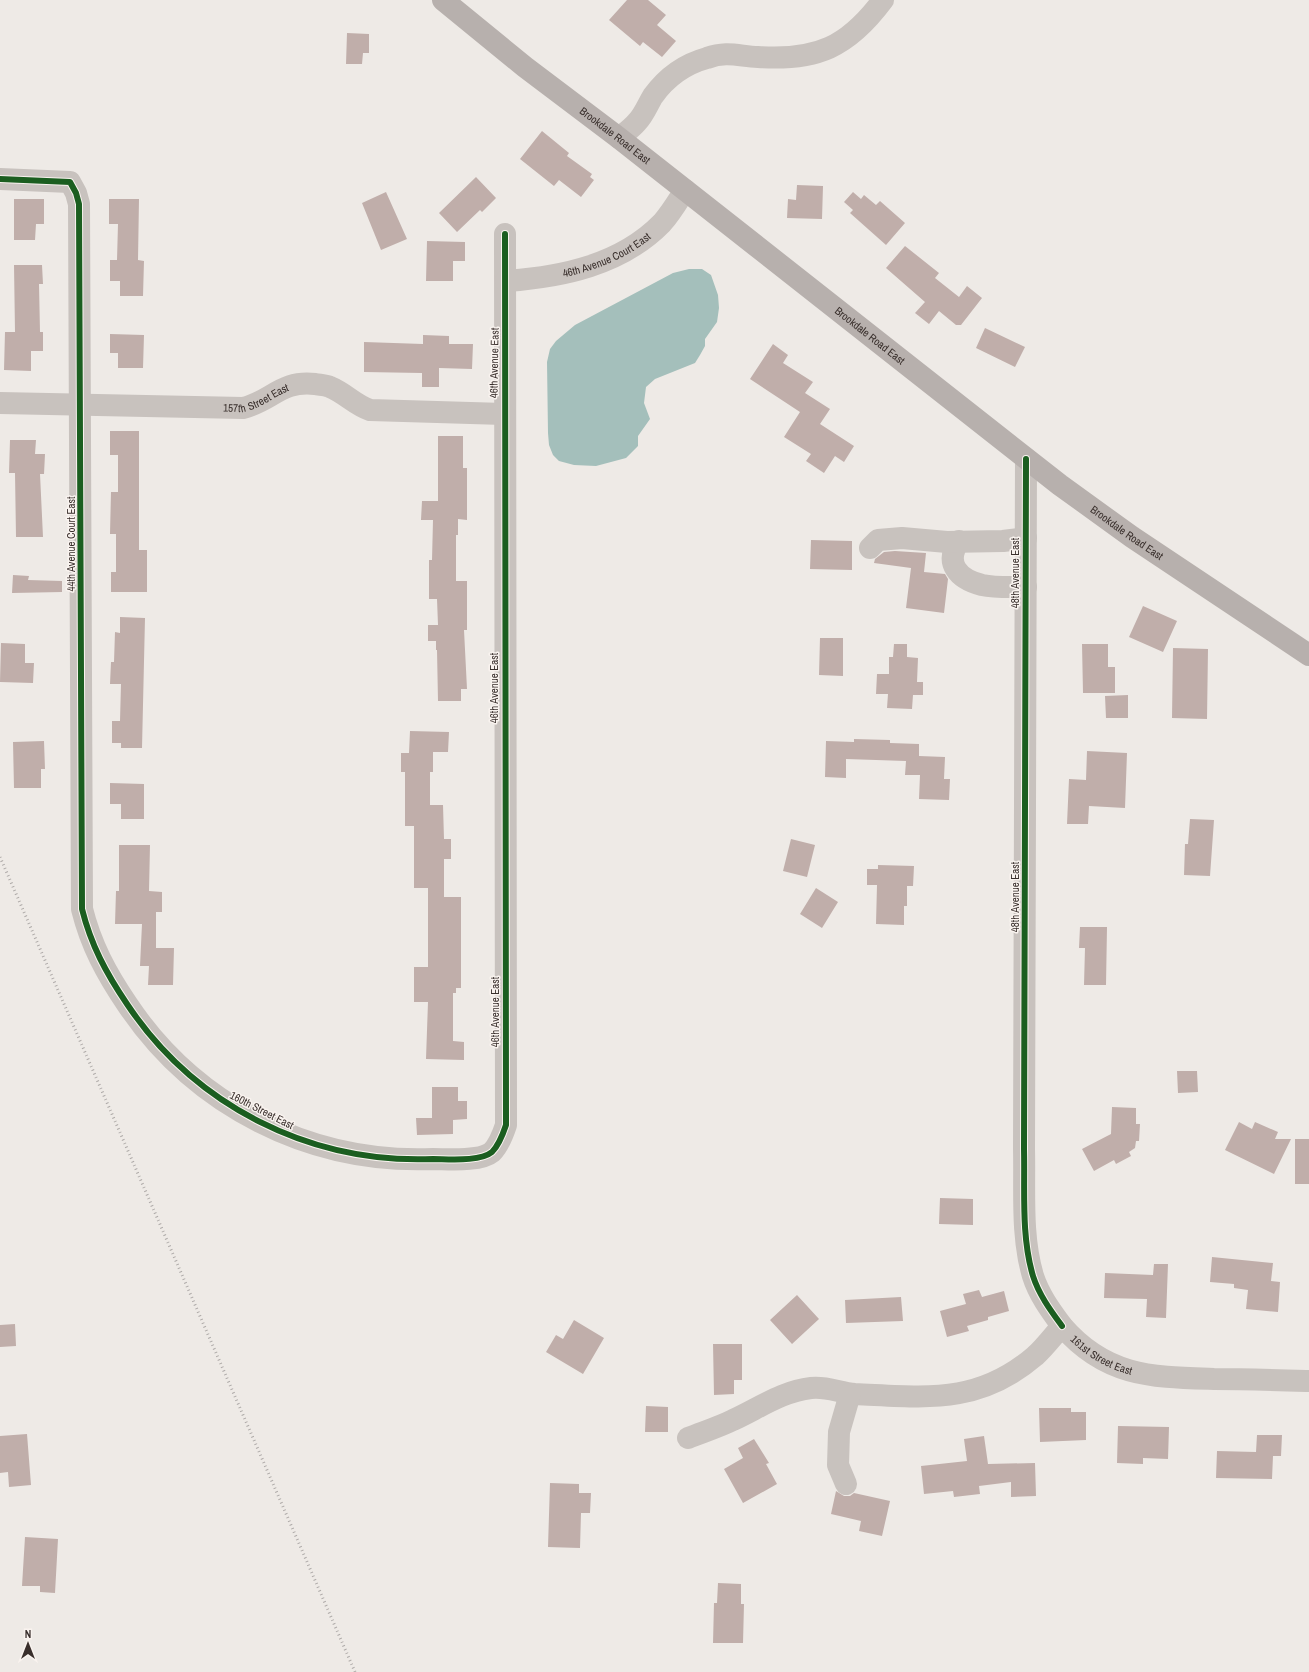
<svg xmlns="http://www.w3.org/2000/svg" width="1309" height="1672" font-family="'Archivo Narrow',sans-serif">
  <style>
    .water { fill: #a4bfbb }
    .building { fill: #c0aeaa }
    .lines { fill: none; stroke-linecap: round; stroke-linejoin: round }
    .minor { stroke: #c8c2be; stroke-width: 22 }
    .major { stroke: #b7b0ad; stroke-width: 22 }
    .rail { stroke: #afaba9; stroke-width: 3; stroke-dasharray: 1 3; stroke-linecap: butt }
    .cycleway-casing { stroke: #f9f3ef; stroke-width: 8 }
    .cycleway { stroke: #1b5e20; stroke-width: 6 }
    .labels { text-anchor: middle; stroke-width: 3; stroke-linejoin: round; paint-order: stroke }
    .street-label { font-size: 11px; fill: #392f2c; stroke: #f9f3ef }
  </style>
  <rect width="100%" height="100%" fill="#eeeae6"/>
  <!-- water -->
  <path class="water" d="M689,269h13l9,6 7,20 1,13 -2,14 -12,17v7l-5,9 -5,8 -40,16 -9,8 -2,16 6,16 -12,17v10l-12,12 -30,8 -22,-1 -15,-4 -6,-6 -4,-10 -1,-12 -1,-71 3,-13 6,-8 19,-16 98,-52z"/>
  <!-- building -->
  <path class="building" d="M627,0h21l18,15 -9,10 19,16 -14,16 -19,-15 -3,4 -31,-26z
    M347,33l22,1v19h-6l-1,11h-16z
    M542,131l27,22 -2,3 25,18 -2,3 4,3 -13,17 -22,-17 -5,6 -34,-27z
    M476,177l20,21 -14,14 -2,-2 -23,22 -18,-19z
    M797,185l26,1 -1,33 -35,-1 1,-19 8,1z
    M386,192l21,47 -26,11 -19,-47z
    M853,192l8,7 3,-4 12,10 4,-4 25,22 -19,22 -36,-32 3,-3 -9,-8z
    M14,199h30v25h-8l-1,16h-21z
    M109,199h30l-1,61 6,1 -1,35h-23v-15h-10v-21h7l1,-36h-9z
    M427,241l38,1v19h-12v20h-27z
    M905,246l34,27 -4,5 24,19 8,-11 15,12 -21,27h-5l-17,-14 -10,13 -14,-11 10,-11 -39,-34z
    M14,265h28l1,19h-4l1,48h3v19h-12v20l-27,-1 1,-38h10z
    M985,328l40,19 -10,20 -39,-19z
    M110,334l34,1 -1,33h-25v-15h-8z
    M423,335l26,1v8h24l-1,25 -33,-1v19h-17v-14l-58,-1v-30l59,2z
    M773,344l15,11 -5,8 30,19 -8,11 25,16 -10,15 34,22 -10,16 -9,-6 -11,17 -18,-12 5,-7 -27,-17 16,-25 -50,-33z
    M110,431h29v119h8v42h-36v-20h5v-38h-6l1,-42h7v-37h-8z
    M438,436h25v32h4v52l-9,-1v16h-2v46h11v49h-3l3,59h-6v12h-23l-1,-51h-1v-9h-8v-16h10l-1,-26h-8v-39h3l1,-40h-12l1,-19h16z
    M10,440h26l-1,14h10l-1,20h-4l3,63h-27l-1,-64h-6z
    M811,540l41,1v29l-42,-1z
    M895,551l31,2 -2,19 21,2 3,5 -4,34 -38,-5 5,-40 -37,-5 1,-4 9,-7z
    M13,575l16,1 -1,4 34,1v11l-50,1z
    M1143,606l34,15 -14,31 -34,-15z
    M120,617l25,1 -3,130h-21v-5h-9v-22h8l1,-37h-11l1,-22h3l1,-30 5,1z
    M820,638h23v38l-24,-1z
    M1,643l24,1v19h9l-1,20 -33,-1z
    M894,644h13v13l11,1 -1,24h6v13h-10l-1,14 -25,-1 1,-14h-12l1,-20h12v-17h4z
    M1082,644h26v23h7v26h-32z
    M1173,648l35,1 -1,70 -35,-1z
    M1128,695v23h-22l-1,-22z
    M410,731l39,1 -1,20h-15v20h-3v33h13l1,34h7v20h-7v38h17v91h-5v5h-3v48l11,1v18l-38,-1 2,-57h-14v-35h14v-79h-14v-62h-9v-54h-4v-19h8z
    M854,739l36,1v3l29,1v12l26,1 -1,22h6l-1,21 -30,-1 1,-24h-15l1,-14 -60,-2v19l-21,-1 1,-36 28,1z
    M44,741l1,28h-4v19h-27l-1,-46z
    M1087,751l40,2 -2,55 -36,-2 -1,18h-21l2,-45 17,1z
    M110,783l34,1v35h-23v-15h-11z
    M1190,819l24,1 -4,56 -26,-1 1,-31h3z
    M791,839l24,6 -8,32 -24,-6z
    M119,845h31l-1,46 13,1v20h-6v36h18l-1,37h-25l1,-19h-9l2,-42h-27l1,-33h3z
    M878,865l36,1 -1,20h-6v20h-3v19l-28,-1 1,-39h-10v-16h11z
    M816,888l22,14 -16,26 -22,-14z
    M1080,927h27l-1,58h-22l1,-37h-6z
    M1177,1071h20l1,21 -20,1z
    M432,1087h26v14h9v18l-14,1v14l-36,1 -1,-17h16z
    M1112,1107l24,1v16h4l-1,17h-3l-1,7 -6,4 2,4 -15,8 -2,-4 -20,11 -12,-22 29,-15z
    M1239,1122l13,7 3,-7 23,10 -3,7h16l-17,35 -49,-24z
    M1295,1139h14v45h-14z
    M940,1198l33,1v26l-34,-1z
    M1212,1257l61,6 -2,18 9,1 -2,30 -32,-3 2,-19 -14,-2v-4l-24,-2z
    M1154,1264h14l-2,54 -20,-1 1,-18 -43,-1 1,-25 48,2z
    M979,1290l3,7 22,-6 5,20 -21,6v3l-21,6 2,5 -22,6 -7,-26 26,-7 -3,-10z
    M797,1295l22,24 -27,25 -22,-24z
    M901,1297l2,24 -57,2 -1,-23z
    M574,1320l30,18 -21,36 -37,-22 10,-17 7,4z
    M15,1324l1,22 -16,1v-22z
    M713,1344h29v36h-8v14l-20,1z
    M646,1406l22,1v25h-23z
    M1039,1408h32v4h15v28l-46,2z
    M1118,1426l51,1 -1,32 -25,-1v6l-26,-1z
    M27,1434l4,51 -22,2 -1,-15 -8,1v-37z
    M1257,1435h25l-1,21h-8l-1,23 -56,-1 1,-27 39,1z
    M984,1436l4,28 47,-1 1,33 -25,1v-15l-32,4 1,8 -26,3 -1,-6 -29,3 -3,-28 46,-5 -3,-22z
    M754,1439l15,24 -3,1 11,20 -34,19 -19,-34 19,-11 -5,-10z
    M550,1483l29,1v9h12l-1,20h-9l-1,35 -32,-1z
    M836,1491l8,5h6l4,-3 36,8 -8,35 -23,-5 2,-10 -30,-7z
    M25,1537l33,2 -3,54 -15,-1v-6h-18z
    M718,1583l23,1v20h3l-1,39h-30l1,-40h3z"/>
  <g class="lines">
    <!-- minor -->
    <g class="minor">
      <path d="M619,138c6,-5 13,-10 18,-16 7,-7 11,-18 16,-26 13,-18 32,-32 54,-38 20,-7 31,-2 51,-1 59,4 90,-10 125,-57"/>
      <path d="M0,179l70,3 6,11 3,11 3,705c9,36 24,64 45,95 68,102 183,160 306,155 15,0 47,3 59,-7 6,-6 11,-18 14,-27l-1,-891"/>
      <path id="s1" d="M506,281c56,-4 115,-16 156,-58 9,-10 16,-22 23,-33"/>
      <path id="s2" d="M0,403l243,5c29,-7 38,-28 72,-24 5,1 11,1 15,3 15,6 25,18 40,23l134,4"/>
      <path d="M1026,459l-2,690c1,41 -3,87 9,127 6,19 18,35 29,50"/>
      <path d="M959,541c-15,22 -1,38 23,44 14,3 29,2 44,2"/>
      <path d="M870,548l8,-8 24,-2 45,4 56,-1 23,-3"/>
      <path id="s3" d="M688,1438c15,-6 31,-11 45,-18 26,-12 50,-29 78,-32 16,-2 29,5 44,6 71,3 123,11 180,-38 10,-9 18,-20 27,-30 44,51 90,51 152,53 32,0 63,1 95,2"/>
      <path d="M846,1484l-8,-19 1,-33 11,-38"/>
    </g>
    <!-- major -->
    <path class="major" id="s4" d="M443,0l82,67 94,71 441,347 72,52 177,118"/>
    <!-- rail -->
    <path class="rail" d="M0,857l355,815"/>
    <!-- cycleway casing -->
    <g class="cycleway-casing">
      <path id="cycleway" d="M0,179l70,3 6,11 3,11 3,705c9,36 24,64 45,95 68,102 183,160 306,155 15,0 47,3 59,-7 6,-6 11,-18 14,-27l-1,-891
        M1026,459l-2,690c1,41 -3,87 9,127 6,19 18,35 29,50"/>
    </g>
    <!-- cycleway -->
    <use href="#cycleway" class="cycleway"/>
  </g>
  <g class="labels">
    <!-- street labels -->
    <g class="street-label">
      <text dy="4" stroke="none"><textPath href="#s4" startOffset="219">Brookdale Road East</textPath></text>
      <text dy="4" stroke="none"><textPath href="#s1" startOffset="105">46th Avenue Court East</textPath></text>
      <text dy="4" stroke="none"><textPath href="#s4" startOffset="543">Brookdale Road East</textPath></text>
      <text transform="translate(494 363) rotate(-89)" y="4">46th Avenue East</text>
      <text dy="4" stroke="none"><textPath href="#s2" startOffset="258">157th Street East</textPath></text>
      <text dy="4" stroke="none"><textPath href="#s4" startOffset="867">Brookdale Road East</textPath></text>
      <text transform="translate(71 544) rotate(-90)" y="4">44th Avenue Court East</text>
      <text transform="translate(1015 573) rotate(-90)" y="4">48th Avenue East</text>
      <text transform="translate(494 688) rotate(-90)" y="4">46th Avenue East</text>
      <text transform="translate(1015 897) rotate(-90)" y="4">48th Avenue East</text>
      <text transform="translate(495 1012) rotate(-90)" y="4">46th Avenue East</text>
      <text transform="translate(262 1110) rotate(27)" y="4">160th Street East</text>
      <text dy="4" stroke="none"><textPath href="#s3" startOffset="458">161st Street East</textPath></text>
    </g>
  </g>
  <!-- north arrow -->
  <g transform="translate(28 1644)" stroke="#f9f3ef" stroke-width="3" paint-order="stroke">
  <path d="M0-3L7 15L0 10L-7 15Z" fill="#392f2c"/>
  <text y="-6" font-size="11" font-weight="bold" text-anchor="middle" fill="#392f2c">N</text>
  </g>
</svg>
